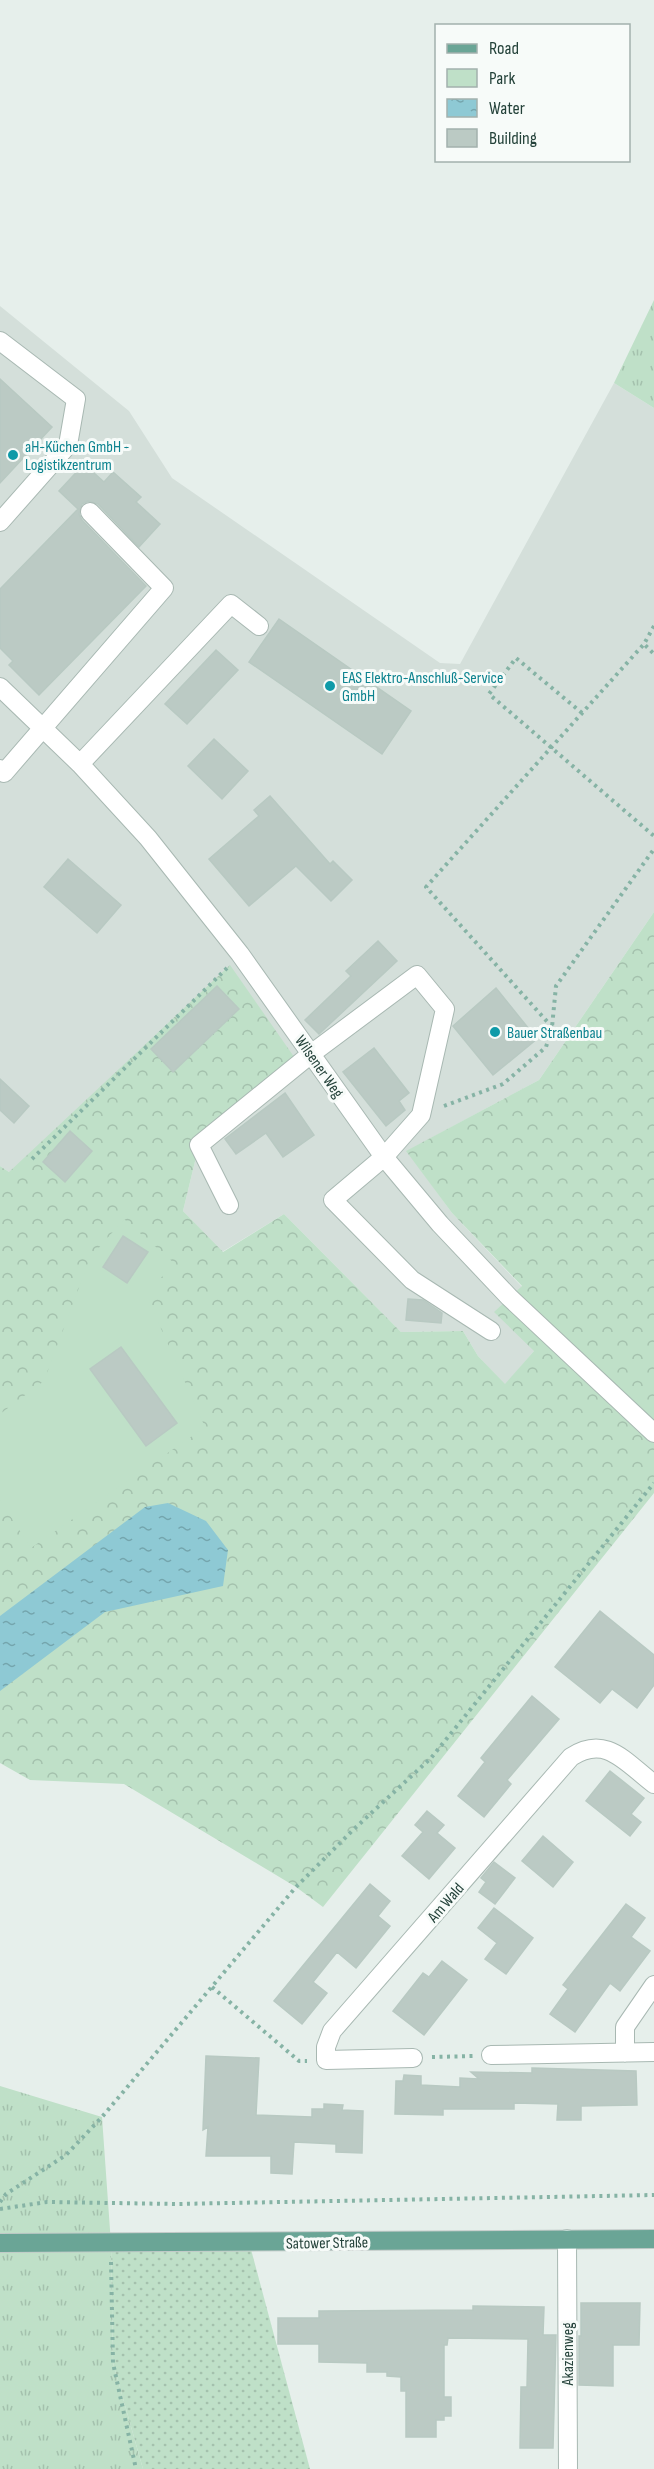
<svg xmlns="http://www.w3.org/2000/svg" width="654" height="2469" font-family="'Sofia Sans Condensed',sans-serif">
  <style>
    .built { fill: #d4dfda }
    .grass { fill: url(#grass-tufts) }
    .forest { fill: url(#forest-crowns) }
    .park { fill: #bfe0c8 }
    .garden { fill: url(#garden-dots) }
    .water { fill: url(#water-ripples) }
    .building { fill: #bbcac4; stroke: #b8c9c2; stroke-width: 1.5 }
    .lines { fill: none; stroke-linecap: round; stroke-linejoin: round }
    .minor-casing { stroke: #a8b8b2; stroke-width: 20 }
    .major-casing { stroke: #c2cac8; stroke-width: 20 }
    .path { stroke: #86b3a5; stroke-width: 4; stroke-dasharray: 3 4.5; stroke-linecap: butt }
    .minor { stroke: #fff; stroke-width: 18 }
    .major { stroke: #6aa596; stroke-width: 18 }
    .culture-dot { fill: #0f9aa8; stroke: #f7fbf9; stroke-width: 2 }
    .labels { text-anchor: middle; stroke-width: 6; stroke-linejoin: round; paint-order: stroke }
    .culture-label { font-size: 16px; fill: #0d838f; stroke: #f7fbf9; text-anchor: start }
    .street-label { font-size: 16px; fill: #24423a; stroke: #f7fbf9 }
  </style>
  <defs>
    <pattern id="grass-tufts" width="24" height="20" patternUnits="userSpaceOnUse" patternTransform="scale(1.5)"><rect width="24" height="20" fill="#bfe0c8"/><path d="M3 7l-1-3M5 7V3M7 7l1-3M15 17l-1-3M17 17v-4M19 17l1-3" fill="none" stroke="#a4c1ad"/></pattern>
    <pattern id="forest-crowns" width="20" height="18" patternUnits="userSpaceOnUse" patternTransform="scale(1.5)"><rect width="20" height="18" fill="#bfe0c8"/><path d="M2 6a3 3 0 1 1 6 0M12 15a3 3 0 1 1 6 0" fill="none" stroke="#a4c1ad"/></pattern>
    <pattern id="garden-dots" width="8" height="8" patternUnits="userSpaceOnUse" patternTransform="scale(1.5)"><rect width="8" height="8" fill="#bfe0c8"/><path d="M2 2h.1M6 6h.1" fill="none" stroke="#a4c1ad" stroke-width="1.8" stroke-linecap="round"/></pattern>
    <pattern id="water-ripples" width="26" height="14" patternUnits="userSpaceOnUse" patternTransform="scale(1.5)"><rect width="26" height="14" fill="#8ec9d4"/><path d="M2 4q2-2 4 0t4 0M15 11q2-2 4 0t4 0" fill="none" stroke="#74a5ad"/></pattern>
  </defs>
  <rect width="100%" height="100%" fill="#e6efeb"/>
  <!-- built -->
  <path class="built" d="M0,306l129,105 43,67 268,185 20,1 154,-281 40,25v504l-115,168 -132,71 45,62 70,74 12,64 -29,34 -27,-29 -15,-25 -62,1 -117,-118 -62,38 -39,-41 16,-66 -190,27 -9,-6z"/>
  <!-- grass -->
  <path class="grass" d="M654,300v108l-40,-25z
    M0,2086l102,31 9,127 2,119 30,106h-143z"/>
  <!-- forest -->
  <path class="forest" d="M654,912v581l-331,414 -27,-20 -172,-103 -94,-4 -30,-17v-597l9,6 221,-207 69,99 -100,81 -16,66 40,41 61,-38 117,118 62,-1 15,25 27,28 29,-33 -40,-39 28,-26 -70,-73 -46,-62 133,-71z"/>
  <!-- park -->
  <path class="park" d="M124,1219l50,44 -28,32 59,132 -174,121 -31,-48v-86l44,-33 46,-123z"/>
  <!-- garden -->
  <path class="garden" d="M249,2242l61,227h-167l-30,-106 -2,-119z"/>
  <!-- water -->
  <path class="water" d="M168,1503l38,18 22,29 -5,36 -118,26 -105,79v-75l145,-109z"/>
  <!-- building -->
  <path class="building" d="M0,379l52,48 -52,56z
    M84,464l20,18 9,-10 28,25 -5,5 24,22 -21,23 -41,-43 -10,-3 -6,3 -3,10 3,6 64,66 -107,109 -30,-30 4,-4 -13,-13v-59l78,-80 -19,-18z
    M279,619l132,92 -29,43 -133,-92z
    M216,650l22,20 -51,54 -22,-20z
    M214,739l34,32 -26,28 -34,-33z
    M270,796l60,68 3,-3 19,19 -21,21 -35,-35 -47,40 -40,-47 50,-43 -5,-6z
    M68,859l53,46 -24,28 -53,-46z
    M378,941l19,20 -78,73 -14,-14 46,-44 -5,-5z
    M217,986l22,23 -66,63 -22,-23z
    M496,988l41,51 -44,36 -40,-49z
    M374,1048l35,45 -10,8 6,9 -19,16 -43,-54z
    M0,1079l29,27 -15,17 -14,-13z
    M285,1093l29,42 -31,22 -17,-24 -30,21 -11,-15z
    M70,1131l22,20 -27,31 -22,-20z
    M123,1236l25,16 -21,31 -24,-16z
    M408,1299l15,1 19,13 -1,10 -35,-3z
    M121,1347l56,76 -31,23 -56,-77z
    M600,1611l54,44v30l-17,23 -25,-19 -12,14 -45,-36z
    M532,1696l27,23 -52,61 4,4 -27,33 -26,-21 27,-34 -4,-4z
    M610,1771l34,27 -13,16 10,8 -11,14 -44,-35z
    M427,1811l17,14 -7,8 18,15 -26,31 -27,-23 21,-24 -8,-7z
    M543,1836l30,26 -20,25 -31,-26z
    M494,1862l21,16 -20,26 -16,-12 7,-10 -5,-4z
    M370,1884l20,17 -12,15 12,10 -34,42 -19,-16 -24,30 14,11 -25,31 -28,-23z
    M626,1904l19,14 -14,19 19,14 -30,40 -10,-8 -35,49 -25,-18 18,-25 -5,-4z
    M494,1908l39,30 -27,36 -21,-15 12,-16 -19,-15z
    M442,1961l25,19 -43,55 -31,-24 30,-38 6,4z
    M206,2056l53,2 -3,57 56,2v-8h12v-5l19,1 -1,5 21,1 -1,42 -26,-1v-8l-42,-2 -2,32 -21,-1v-17h-65l2,-29 -5,3z
    M532,2068l104,3 1,34 -56,1v14h-24l1,-16 -44,-1v6h-71v6l-48,-1 1,-33h7l1,-6 17,1v9l39,2v-9l19,1 -8,-7 61,1z
    M581,2303h59l-1,42h-26v41l-34,-1v-49h2z
    M473,2306l71,1 -1,28h13l-3,113h-33l1,-61h6l1,-48 -80,-1 -1,7h-3v52h7v19h-7v4h-8v17h-30v-46h-5v-14l-14,-1v-4h-20v-9l-48,-1v-18h-41v-26h41v-7l154,-1z"/>
  <g class="lines">
    <!-- minor casing -->
    <g class="minor-casing">
      <path id="minor" d="M0,341l76,58 -8,46 -68,77
        M0,687l80,77 68,74 92,116 144,203 56,67 69,73 145,136
        M80,764l151,-160 28,22
        M0,769l4,4 160,-185 -74,-76
        M229,1205l-30,-60 112,-91 106,-79 28,34 -24,106 -37,42 -51,43 79,80 79,51
        M625,2053v-26l29,-42
        M491,2055l163,-3
        M413,2058l-87,2v-13l6,-16 239,-274c35,-23 54,5 83,27
        M567,2239l1,230"/>
    </g>
    <!-- major casing -->
    <g class="major-casing">
      <path id="major" d="M0,2243l654,-4"/>
    </g>
    <!-- path -->
    <path class="path" d="M654,626l-10,18 10,10
      M582,713l-66,-55 -27,36 165,142
      M552,1027l-126,-140 218,-243
      M444,1106l59,-22 43,-37 6,-20 4,-41 98,-137
      M32,1159l195,-191
      M212,1987l87,74h8
      M432,2057l41,-1
      M0,2202l6,-8 60,-39 36,-38 194,-230 58,-58 77,-71 223,-275
      M0,2209l47,-7 129,2 478,-9
      M111,2262l2,101 23,106"/>
    <!-- minor -->
    <use href="#minor" class="minor"/>
    <!-- major -->
    <use href="#major" class="major"/>
  </g>
  <!-- markers -->
  <g class="culture-dot">
    <circle cx="13" cy="455" r="6"/>
    <circle cx="330" cy="686" r="6"/>
    <circle cx="495" cy="1032" r="6"/>
  </g>
  <g class="labels">
    <!-- culture labels -->
    <g class="culture-label">
      <text x="25" y="452">aH-Küchen GmbH -<tspan x="25" dy="18">Logistikzentrum</tspan></text>
      <text x="342" y="683">EAS Elektro-Anschluß-Service<tspan x="342" dy="18">GmbH</tspan></text>
      <text x="507" y="1038">Bauer Straßenbau</text>
    </g>
    <!-- street labels -->
    <g class="street-label">
      <text transform="translate(320 1066) rotate(55)" y="6">Wilsener Weg</text>
      <text transform="translate(445 1902) rotate(-49)" y="6">Am Wald</text>
      <text transform="translate(327 2242) rotate(-1)" y="6">Satower Straße</text>
      <text transform="translate(567 2354) rotate(-90)" y="6">Akazienweg</text>
    </g>
  </g>
  <!-- legend -->
  <rect x="435" y="24" width="195" height="138" fill="#f7fbf9" stroke="#a3b1ad" stroke-width="1.5"/>
  <rect x="447" y="44" width="30" height="9" fill="#6aa596" stroke="#a3b1ad" stroke-width="1.5"/>
  <text x="489" y="54" font-size="18" fill="#24423a">Road</text>
  <rect x="447" y="69" width="30" height="18" fill="#bfe0c8" stroke="#a3b1ad" stroke-width="1.5"/>
  <text x="489" y="84" font-size="18" fill="#24423a">Park</text>
  <rect x="447" y="99" width="30" height="18" fill="url(#water-ripples)" stroke="#a3b1ad" stroke-width="1.5"/>
  <text x="489" y="114" font-size="18" fill="#24423a">Water</text>
  <rect x="447" y="129" width="30" height="18" fill="#bbcac4" stroke="#a3b1ad" stroke-width="1.5"/>
  <text x="489" y="144" font-size="18" fill="#24423a">Building</text>
</svg>
